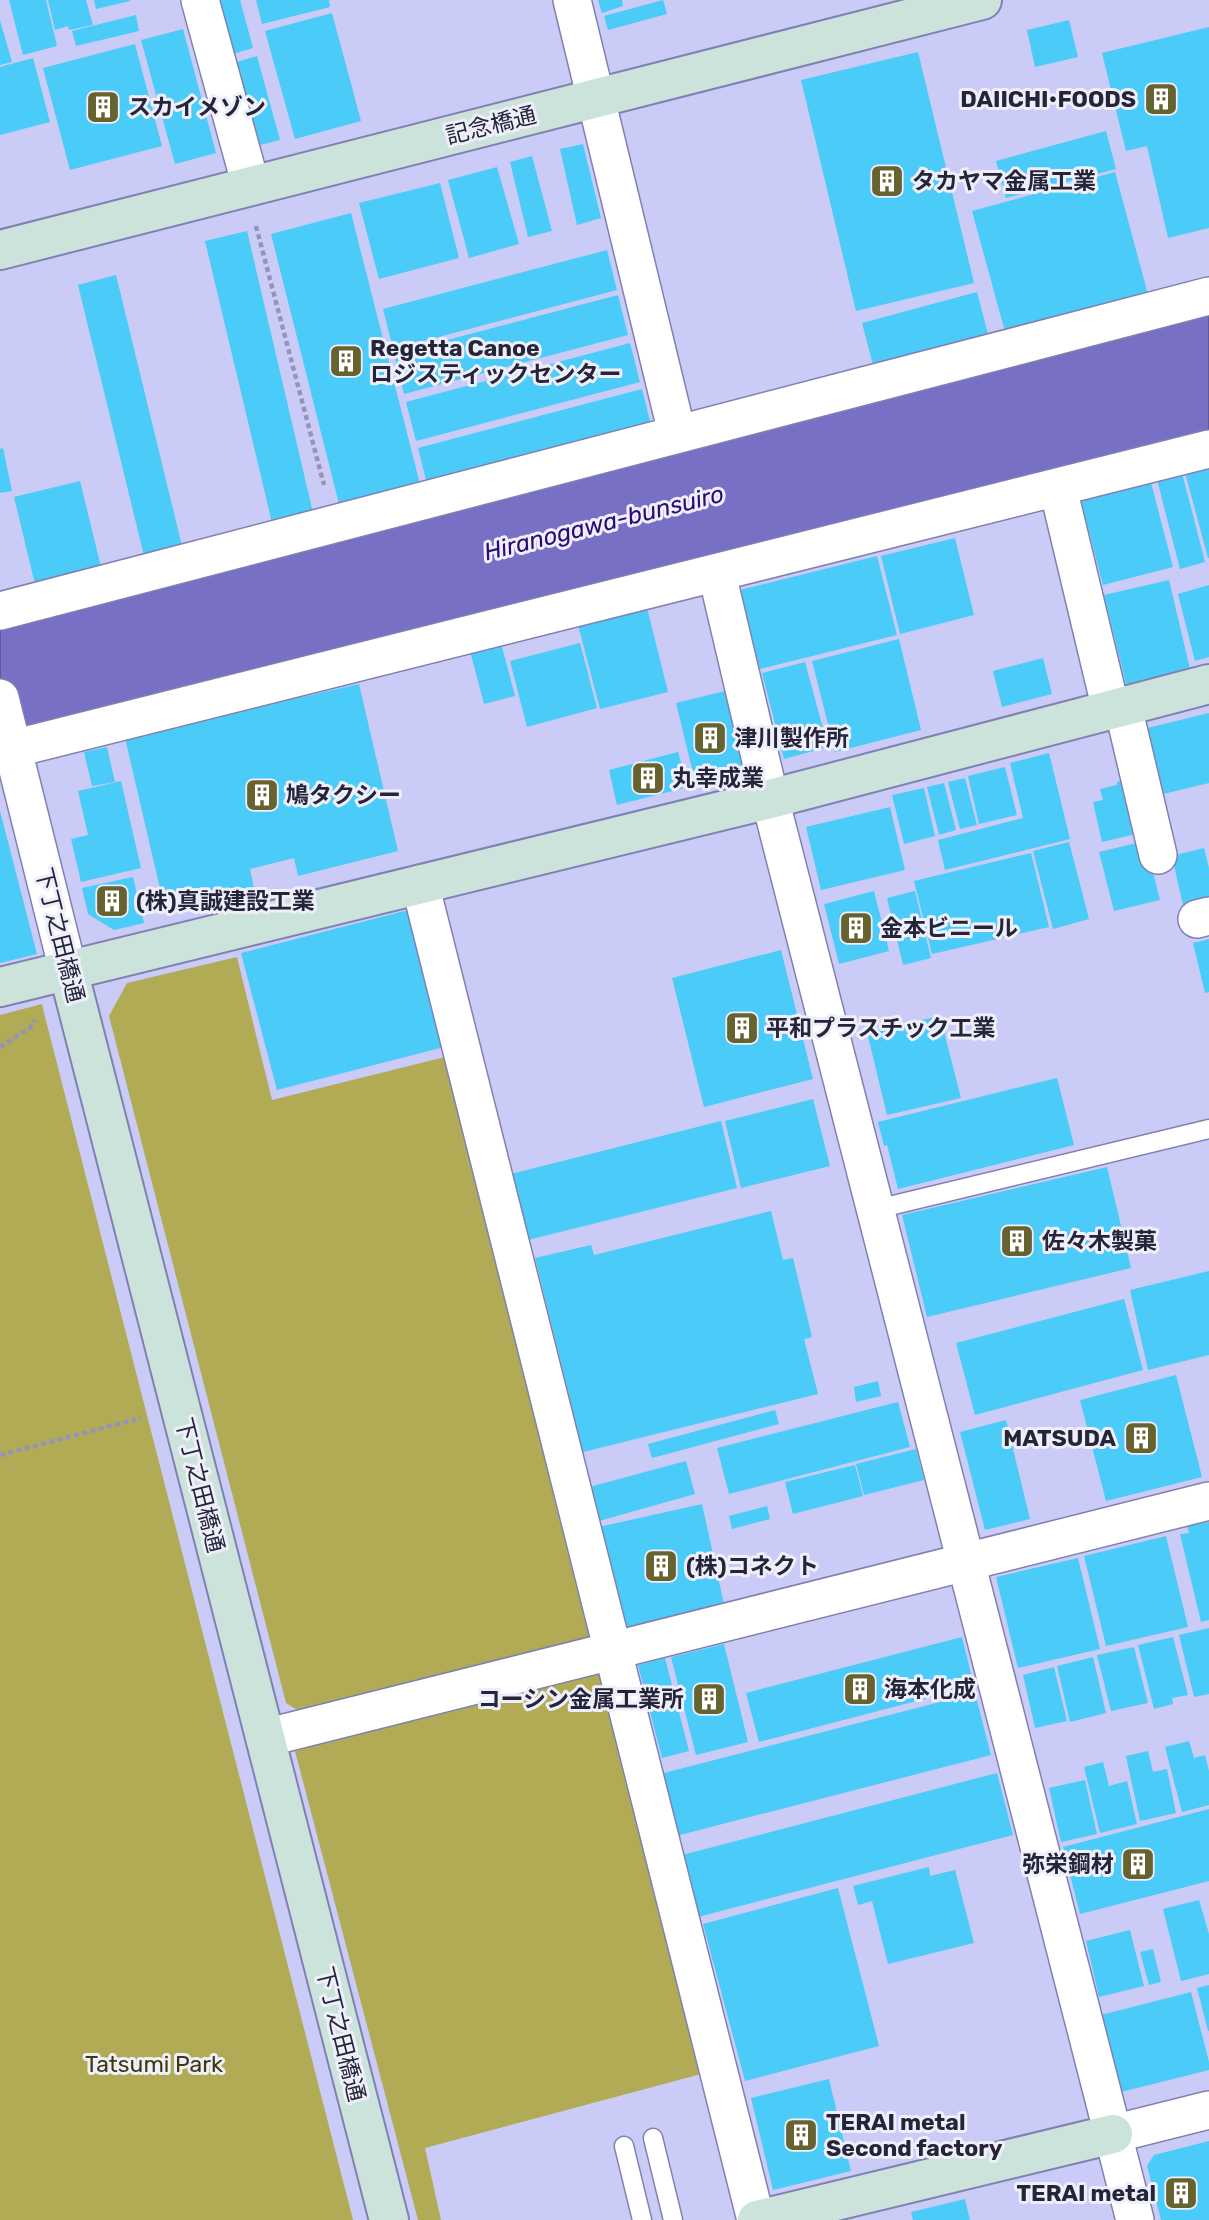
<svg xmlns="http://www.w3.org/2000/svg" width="1209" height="2220" font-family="Rubik,'Noto Sans JP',sans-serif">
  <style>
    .green { fill: #b1ab56 }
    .water { fill: #7770c5; stroke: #5e5a9b; stroke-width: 2 }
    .building { fill: #4acbf8 }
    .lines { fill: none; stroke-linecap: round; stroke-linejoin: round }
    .lane-casing { stroke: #8180b2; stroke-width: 21 }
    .street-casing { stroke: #8180b2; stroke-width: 40 }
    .secondary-casing { stroke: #8180b2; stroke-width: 42 }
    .path { stroke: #9494b9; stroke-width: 4.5; stroke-dasharray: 5 3.5; stroke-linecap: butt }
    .lane { stroke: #fff; stroke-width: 18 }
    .street { stroke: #fff; stroke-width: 37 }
    .secondary { stroke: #cbe3da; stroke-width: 38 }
    .labels { text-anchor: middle; stroke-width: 6; stroke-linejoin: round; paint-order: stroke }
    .poi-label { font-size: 23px; font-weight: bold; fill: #252539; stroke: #efeffb; text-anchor: start }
    .street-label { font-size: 23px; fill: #252539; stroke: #efeffb }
    .park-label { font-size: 23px; fill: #3d390c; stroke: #efeffb }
    .water-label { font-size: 24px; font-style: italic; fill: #2c0b74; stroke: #efeffb }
  </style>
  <rect width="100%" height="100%" fill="#cbcbf7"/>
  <!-- green -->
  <path class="green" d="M237,957l35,143 185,-46 146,582 -304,75 -13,-8 -177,-687 18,-33z
    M42,1004l1,5 310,1211h-353v-1205z
    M599,1673l102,401 -276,74 16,72h-23l-123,-469z"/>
  <!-- water -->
  <path class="water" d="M1209,314v118l-1209,307v-117z"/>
  <!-- building -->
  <path class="building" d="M9,0h37l11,46 -34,9z
    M48,0h38l7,25 -24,5 -1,-4 -13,4z
    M94,0h36v1l-34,8z
    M211,0h29l13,48 -27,8z
    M256,0h73l1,7 -68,17z
    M598,0h24l1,6 -21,7z
    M663,0l4,14 -59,16 -4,-14z
    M332,13l29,108 -66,18 -30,-108z
    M136,15l3,16 -63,15 -4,-15z
    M0,20l12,42 -12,3z
    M1069,20l9,37 -43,10 -8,-37z
    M1209,27v201l-41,10 -21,-92 -21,5 -24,-98z
    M183,29l33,124 -41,11 -34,-124z
    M135,44l27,102 -92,24 -27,-102z
    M918,52l56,231 -118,28 -55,-231z
    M257,56l23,84 -28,7 -22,-83z
    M33,58l17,64 -50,13v-68z
    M1106,131l10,38 -110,29 -10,-37z
    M583,144l18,74 -24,7 -17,-76z
    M532,156l20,75 -24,6 -18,-75z
    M497,167l22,77 -50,14 -21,-78z
    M1115,172l35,130 -143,37 -35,-128z
    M440,183l19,75 -80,21 -20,-76z
    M351,213l70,275 -81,20 -69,-274z
    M247,231l67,286 -41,10 -68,-286z
    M607,250l10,40 -224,59 -10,-40z
    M116,275l67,275 -38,10 -67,-275z
    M977,292l11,42 -115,31 -11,-42z
    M618,295l10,40 -224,59 -10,-40z
    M630,343l10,39 -224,59 -10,-39z
    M642,389l10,40 -224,59 -10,-40z
    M3,448l9,43 -12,2v-44z
    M1209,458v100h-1l-25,-93z
    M1180,465l25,97 -25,7 -25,-97z
    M1149,475l24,92 -70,18 -24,-92z
    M80,481l21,86 -66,17 -21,-87z
    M955,538l19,77 -74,19 -19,-78z
    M877,556l20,79 -137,34 -20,-79z
    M1169,580l21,89 -64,15 -22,-89z
    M1209,585v72l-14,4 -17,-67z
    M647,608l21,84 -68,17 -22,-84z
    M899,639l22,91 -86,22 -23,-91z
    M501,643l14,53 -31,8 -14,-53z
    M580,643l17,65 -70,19 -17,-66z
    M1043,658l9,36 -50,13 -9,-36z
    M805,662l23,85 -44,12 -22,-86z
    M359,684l39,167 -100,25 -4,-18 -44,11 5,24 -67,16 -4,-17 -22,5 -37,-159z
    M725,691l20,82 -49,12 -20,-82z
    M1209,713v70l-50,12 -16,-66z
    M107,747l8,35 -23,4 -8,-34z
    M678,752l10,35 -71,18 -8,-35z
    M1049,753l21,86 -125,31 -7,-30 85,-22 -13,-55z
    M1005,767l12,48 -38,9 -11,-48z
    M965,778l12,47 -17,4 -12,-47z
    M1127,779l13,54 -38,9 -9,-40 10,-2 -3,-11 17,-4v-3z
    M121,781l20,87 -60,14 -10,-43 17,-4 -10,-44z
    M944,783l12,47 -17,5 -12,-48z
    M924,788l11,48 -31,8 -12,-49z
    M890,807l15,63 -84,20 -15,-63z
    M0,811l37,143 -37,9z
    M1145,841l15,59 -46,11 -15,-59z
    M1069,842l20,77 -36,10 -20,-78z
    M1204,848l5,20v31l-26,6 -11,-49z
    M1031,853l18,74 -117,27 -18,-73z
    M133,877l11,46 -30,7 -26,-16 -6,-26z
    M874,891l15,60 -50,13 -15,-60z
    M915,891l16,67 -28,7 -16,-67z
    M416,908l36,137 -175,45 -36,-137z
    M1209,939v53l-4,1 -12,-50z
    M781,950l32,129 -109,28 -32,-129z
    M940,1016l21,82 -74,17 -20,-83z
    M1057,1078l17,67 -176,44 -11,-44 -3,1 -6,-24z
    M813,1099l17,67 -89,22 -16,-67z
    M721,1121l16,67 -213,53 -17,-66z
    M1107,1167l24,101 -204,49 -25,-102z
    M771,1211l12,49 10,-2 19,79 -8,2 14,55 -235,58 -48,-194 56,-13 3,10z
    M1209,1271v84l-61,15 -18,-80z
    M1124,1299l19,71 -168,45 -19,-72z
    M1176,1375l26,102 -96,24 -26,-101z
    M878,1381l3,15 -25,6 -2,-15z
    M898,1402l12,45 -181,47 -12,-46z
    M775,1410l4,14 -127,34 -4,-14z
    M1006,1420l24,99 -45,11 -25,-98z
    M916,1449l8,31 -60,15 -8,-31z
    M686,1461l9,33 -96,27 -10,-34z
    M855,1465l8,31 -70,18 -8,-32z
    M702,1504l22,100 -103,24 -22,-101z
    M767,1506l3,13 -38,10 -3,-13z
    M1209,1522v98l-8,2 -21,-88 9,-1 -2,-7z
    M1166,1536l22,91 -82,19 -22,-90z
    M1078,1558l22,91 -82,19 -22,-91z
    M1209,1628v66l-15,3 -15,-62z
    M962,1637l12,49 -215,56 -13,-49z
    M1173,1637l15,58 -16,3 1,6 -19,5 -16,-64z
    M724,1644l24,98 -52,13 -25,-98z
    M1134,1647l14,56 -37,8 -14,-56z
    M1093,1657l13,56 -36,9 -13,-56z
    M665,1658l24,93 -27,7 -24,-93z
    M1054,1667l13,54 -32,7 -12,-53z
    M975,1693l16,62 -315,81 -16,-62z
    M1189,1741l5,17 11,-3 4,16v34l-27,7 -17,-65z
    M1148,1751l5,21 14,-3 9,44 -36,8 -14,-65z
    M1103,1762l6,24 18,-5 10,43 -37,9 -16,-66z
    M997,1773l16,62 -315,82 -16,-62z
    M1085,1780l12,54 -36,8 -12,-54z
    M1209,1809v72l-129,33 -17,-67z
    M929,1867l1,9 25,-6 19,73 -86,21 -16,-63 -14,4 -5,-19z
    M838,1888l41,158 -134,35 -42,-157z
    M1199,1900l10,34v40l-28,7 -18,-72z
    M1130,1930l14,56 -45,11 -13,-56z
    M1153,1949l8,33 -12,3 -9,-33z
    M1209,1985v46h-1l-11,-43z
    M1191,1992l18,70v8l-88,22 -20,-77z
    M829,2079l22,92 -78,19 -22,-92z
    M1209,2141v79h-48l-14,-54 7,-11z
    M965,2199l5,21h-57l-2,-8z"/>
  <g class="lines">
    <!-- lane casing -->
    <g class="lane-casing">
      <path id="lane" d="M877,1209l332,-80
        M653,2138l20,82
        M624,2146l18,74"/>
    </g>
    <!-- street casing -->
    <g class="street-casing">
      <path id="street" d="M200,0l51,186
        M572,0l105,433
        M1058,488l53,222
        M717,574l53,225 365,1421
        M0,611l1209,-315
        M0,698l68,272
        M1123,707l35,148
        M0,752l1209,-303
        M420,884l336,1336
        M1197,919l12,-3
        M265,1738l944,-237
        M1113,2134l96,-24"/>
    </g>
    <!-- secondary casing -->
    <g class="secondary-casing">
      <path id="secondary" d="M0,250l982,-250
        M68,970l321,1250
        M0,987l770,-188 439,-115
        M757,2220l356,-86"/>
    </g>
    <!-- path -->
    <path class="path" d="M256,226l68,259
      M0,1047l30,-19 5,-8
      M0,1455l141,-37"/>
    <!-- lane -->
    <use href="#lane" class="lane"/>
    <!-- street -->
    <use href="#street" class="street"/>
    <!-- secondary -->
    <use href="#secondary" class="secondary"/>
  </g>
  <!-- icons -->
  <defs>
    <g id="building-square" transform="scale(1.75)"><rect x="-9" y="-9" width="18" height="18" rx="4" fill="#676330" stroke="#efeffb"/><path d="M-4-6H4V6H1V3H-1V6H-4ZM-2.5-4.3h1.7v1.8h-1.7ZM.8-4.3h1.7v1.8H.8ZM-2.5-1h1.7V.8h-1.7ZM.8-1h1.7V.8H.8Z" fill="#fff"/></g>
  </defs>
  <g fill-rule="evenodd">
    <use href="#building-square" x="1161" y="99"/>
    <use href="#building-square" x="103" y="107"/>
    <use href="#building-square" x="887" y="181"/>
    <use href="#building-square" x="346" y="361"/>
    <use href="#building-square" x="710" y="738"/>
    <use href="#building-square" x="648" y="778"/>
    <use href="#building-square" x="262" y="795"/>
    <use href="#building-square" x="112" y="901"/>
    <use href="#building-square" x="856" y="928"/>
    <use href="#building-square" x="742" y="1028"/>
    <use href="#building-square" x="1017" y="1241"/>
    <use href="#building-square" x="1141" y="1438"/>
    <use href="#building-square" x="661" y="1566"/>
    <use href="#building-square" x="860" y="1689"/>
    <use href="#building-square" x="709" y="1699"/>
    <use href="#building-square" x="1138" y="1864"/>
    <use href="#building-square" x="801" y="2135"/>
    <use href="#building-square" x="1181" y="2193"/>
  </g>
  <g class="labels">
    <!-- poi labels -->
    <g class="poi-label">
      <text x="1136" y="107" text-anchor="end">DAIICHI•FOODS</text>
      <text x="128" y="115">スカイメゾン</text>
      <text x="912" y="189">タカヤマ金属工業</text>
      <text x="370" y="356">Regetta Canoe<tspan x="370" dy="26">ロジスティックセンター</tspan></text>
      <text x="734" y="746">津川製作所</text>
      <text x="672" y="786">丸幸成業</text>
      <text x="286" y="803">鳩タクシー</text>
      <text x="136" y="909">(株)真誠建設工業</text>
      <text x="880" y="936">金本ビニール</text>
      <text x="766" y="1036">平和プラスチック工業</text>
      <text x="1042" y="1249">佐々木製菓</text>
      <text x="1116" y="1446" text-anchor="end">MATSUDA</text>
      <text x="686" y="1574">(株)コネクト</text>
      <text x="884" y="1697">海本化成</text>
      <text x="684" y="1707" text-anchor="end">コーシン金属工業所</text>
      <text x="1114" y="1872" text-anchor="end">弥栄鋼材</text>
      <text x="826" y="2130">TERAI metal<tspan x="826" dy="26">Second factory</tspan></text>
      <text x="1156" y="2201" text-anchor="end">TERAI metal</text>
    </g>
    <!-- street labels -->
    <g class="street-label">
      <text transform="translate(491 125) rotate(-14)" y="8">記念橋通</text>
      <text transform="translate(60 935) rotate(76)" y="8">下丁之田橋通</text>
      <text transform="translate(200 1485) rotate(76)" y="8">下丁之田橋通</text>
      <text transform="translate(341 2034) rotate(76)" y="8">下丁之田橋通</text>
    </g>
    <!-- park labels -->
    <g class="park-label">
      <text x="154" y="2072">Tatsumi Park</text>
    </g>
    <!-- water labels -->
    <g class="water-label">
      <text transform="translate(604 523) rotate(-14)" y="8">Hiranogawa-bunsuiro</text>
    </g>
  </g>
</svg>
